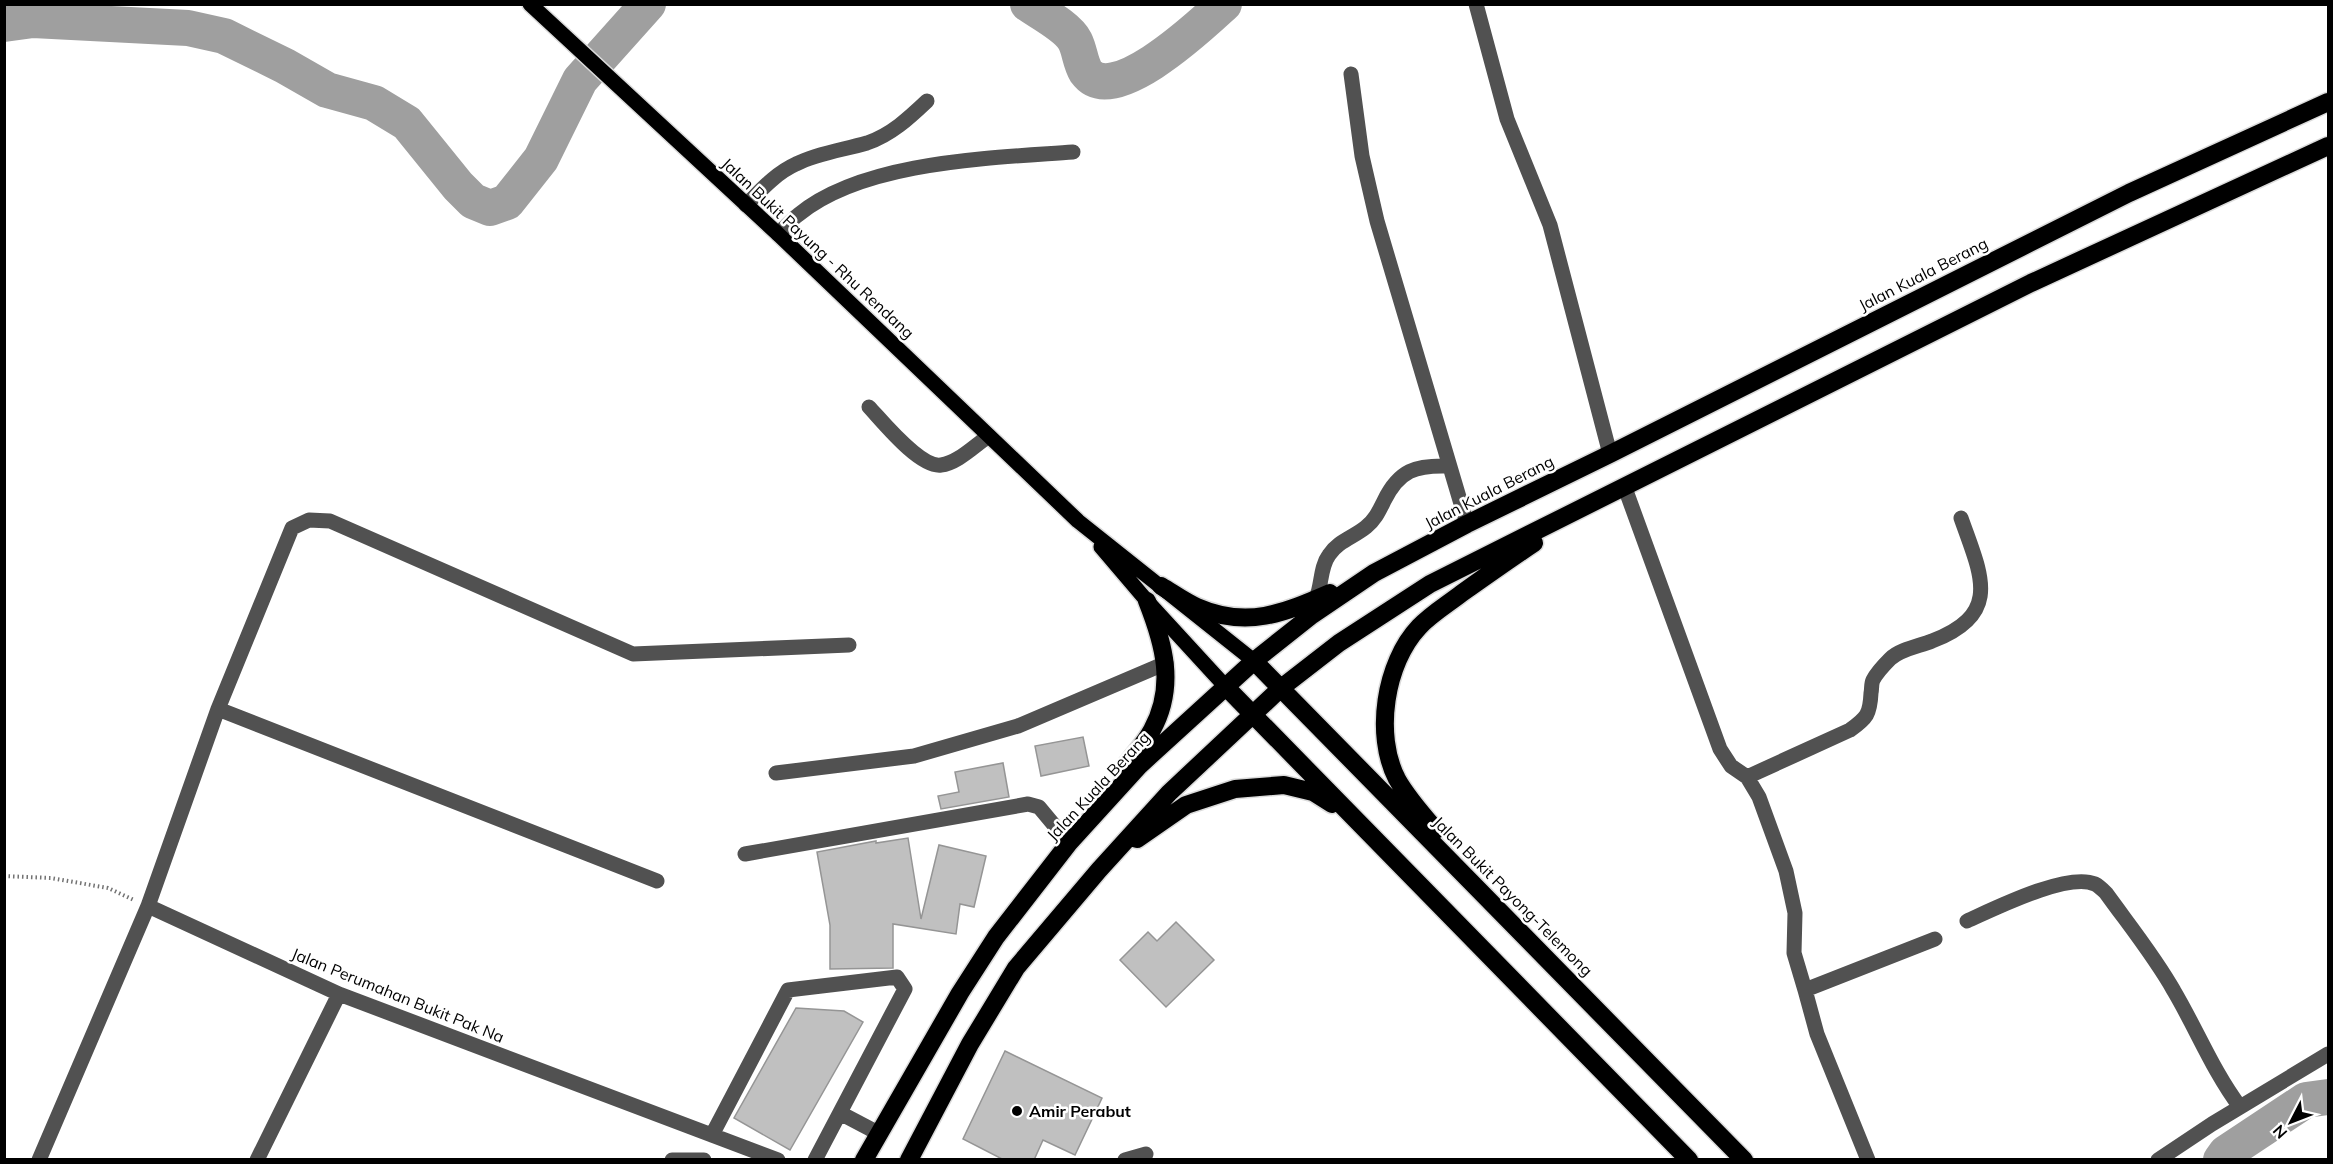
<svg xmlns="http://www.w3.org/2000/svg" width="2333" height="1164" font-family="Mulish,sans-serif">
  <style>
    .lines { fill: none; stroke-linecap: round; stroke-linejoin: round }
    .river { stroke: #9f9f9f; stroke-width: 36 }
    .building { fill: #c0c0c0; stroke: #959595; stroke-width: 1.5 }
    .major-casing { stroke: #dbdbdb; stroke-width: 18 }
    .highway-casing { stroke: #dbdbdb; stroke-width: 21 }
    .path { stroke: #737373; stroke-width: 4; stroke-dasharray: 1.5 3; stroke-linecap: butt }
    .minor { stroke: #515151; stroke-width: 15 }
    .major { stroke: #000; stroke-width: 15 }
    .highway { stroke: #000; stroke-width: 18 }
    .poi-dot { fill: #000; stroke: #fff; stroke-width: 2 }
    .labels { text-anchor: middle; stroke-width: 5; stroke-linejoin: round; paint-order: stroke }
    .street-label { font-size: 16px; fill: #000; stroke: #fff }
    .poi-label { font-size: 16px; font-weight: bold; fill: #000; stroke: #fff; text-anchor: start }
  </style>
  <rect width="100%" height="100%" fill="#fff"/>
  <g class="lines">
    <!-- river -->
    <path class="river" d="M1028,4c13,9 40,23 47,37 5,10 5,21 11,31 27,37 116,-48 138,-68
      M4,24l29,-4 155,8 36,8 61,30 42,24 47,13 33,20 51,63 15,15 17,7 17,-6 34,-43 39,-79 68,-76
      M2221,1160l5,-7 80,-53 22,-3"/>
  </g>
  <!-- building -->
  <path class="building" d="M1083,737l6,29 -48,10 -6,-30z
    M1003,763l6,34 -68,12 -3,-13 21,-4 -4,-20z
    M908,838l13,81 18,-74 47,11 -12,51 -14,-3 -4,30 -63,-10v44l-63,1v-44l-13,-73 59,-11v2z
    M1176,922l38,38 -48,47 -46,-47 28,-28 9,9z
    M796,1008l48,3 19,11 -73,128 -56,-32z
    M1005,1051l97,47 -27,57 -32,-15 -9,20h-30l-41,-21z"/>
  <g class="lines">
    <!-- major casing -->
    <g class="major-casing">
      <path id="major" d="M530,4l248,230 300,287 176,140
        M1101,547l46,54 78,85"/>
    </g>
    <!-- highway casing -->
    <g class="highway-casing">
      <path id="highway" d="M1161,586c12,7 24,16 36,21 50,22 87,6 133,-14
        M1254,661l490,499
        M1225,686l464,474
        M1122,771c9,-13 22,-26 30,-41 24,-44 12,-86 -5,-129
        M1436,830c-14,-16 -29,-33 -39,-51 -23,-44 -12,-116 22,-152 12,-13 29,-23 43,-34 24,-17 48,-34 72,-50
        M1137,839l49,-34 49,-16 49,-4 29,7 19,12
        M864,1160l96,-167 36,-56 73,-94 71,-78 114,-104 58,-46 62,-42 93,-49 143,-70 519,-261 199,-91
        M909,1160l61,-116 46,-76 83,-98 70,-77 112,-105 58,-45 91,-59 601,-301 297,-137"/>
    </g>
    <!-- path -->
    <path class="path" d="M4,876l47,2 57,10 26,12"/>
    <!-- minor -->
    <path class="minor" d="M1476,4l31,115 43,106 60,229
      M1351,74l11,82 15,65 90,303
      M746,205c15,-15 30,-32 50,-41 22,-11 47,-14 71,-21 24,-8 42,-25 60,-42
      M778,234c7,-6 13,-14 20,-19 65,-54 193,-57 275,-63
      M869,407c14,15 51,61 72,58 17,-2 34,-20 48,-29
      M1625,488l95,261 11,17 16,11 12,20 27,74 9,42 -1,40 11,37 12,44 51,126
      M1316,599c6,-14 4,-32 13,-44 9,-14 25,-18 37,-28 9,-7 13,-16 18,-26 15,-31 32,-36 64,-35
      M218,709l439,172
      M776,773l138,-17 104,-30 148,-63
      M1747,777l103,-47c17,-12 20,-16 21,-37 1,-4 0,-9 2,-13 4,-8 11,-15 17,-21 10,-10 30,-13 42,-18 71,-27 49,-66 29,-123
      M745,854l283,-50 11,3 30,36
      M148,906l191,88 439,166
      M1967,921c27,-12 100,-49 128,-37 4,2 8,6 11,9 23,32 49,64 68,98 23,39 39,80 66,116
      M1805,990l130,-51
      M840,1113l38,20
      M712,1135l76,-145 109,-13 8,12 -90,171
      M39,1160l109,-254 70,-197 74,-181 17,-8 21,1 303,133 216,-9
      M257,1160l82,-166
      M672,1160h32
      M1125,1160l21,-6
      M2158,1160l54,-36 116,-70"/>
    <!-- major -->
    <use href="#major" class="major"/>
    <!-- highway -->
    <use href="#highway" class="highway"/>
  </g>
  <!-- markers -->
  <circle class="poi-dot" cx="1017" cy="1111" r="6"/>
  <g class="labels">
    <!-- street labels -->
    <g class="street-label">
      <text transform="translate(818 248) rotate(43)" y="6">Jalan Bukit Payung - Rhu Rendang</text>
      <text transform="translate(1923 274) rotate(-27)" y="6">Jalan Kuala Berang</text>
      <text transform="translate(1489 492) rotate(-27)" y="6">Jalan Kuala Berang</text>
      <text transform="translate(1098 786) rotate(-47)" y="6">Jalan Kuala Berang</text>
      <text transform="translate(1513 896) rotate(45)" y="6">Jalan Bukit Payong-Telemong</text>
      <text transform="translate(398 995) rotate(22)" y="6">Jalan Perumahan Bukit Pak Na</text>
    </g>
    <!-- poi labels -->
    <g class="poi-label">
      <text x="1029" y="1117">Amir Perabut</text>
    </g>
  </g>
  <!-- border -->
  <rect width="2333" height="1164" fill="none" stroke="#000000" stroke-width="12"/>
  <!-- north arrow -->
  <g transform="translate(2291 1122) rotate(228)" stroke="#ffffff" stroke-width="4.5" paint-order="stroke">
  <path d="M0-4.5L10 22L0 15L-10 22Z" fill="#000000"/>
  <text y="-9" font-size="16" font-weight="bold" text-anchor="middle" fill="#000000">N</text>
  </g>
</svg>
